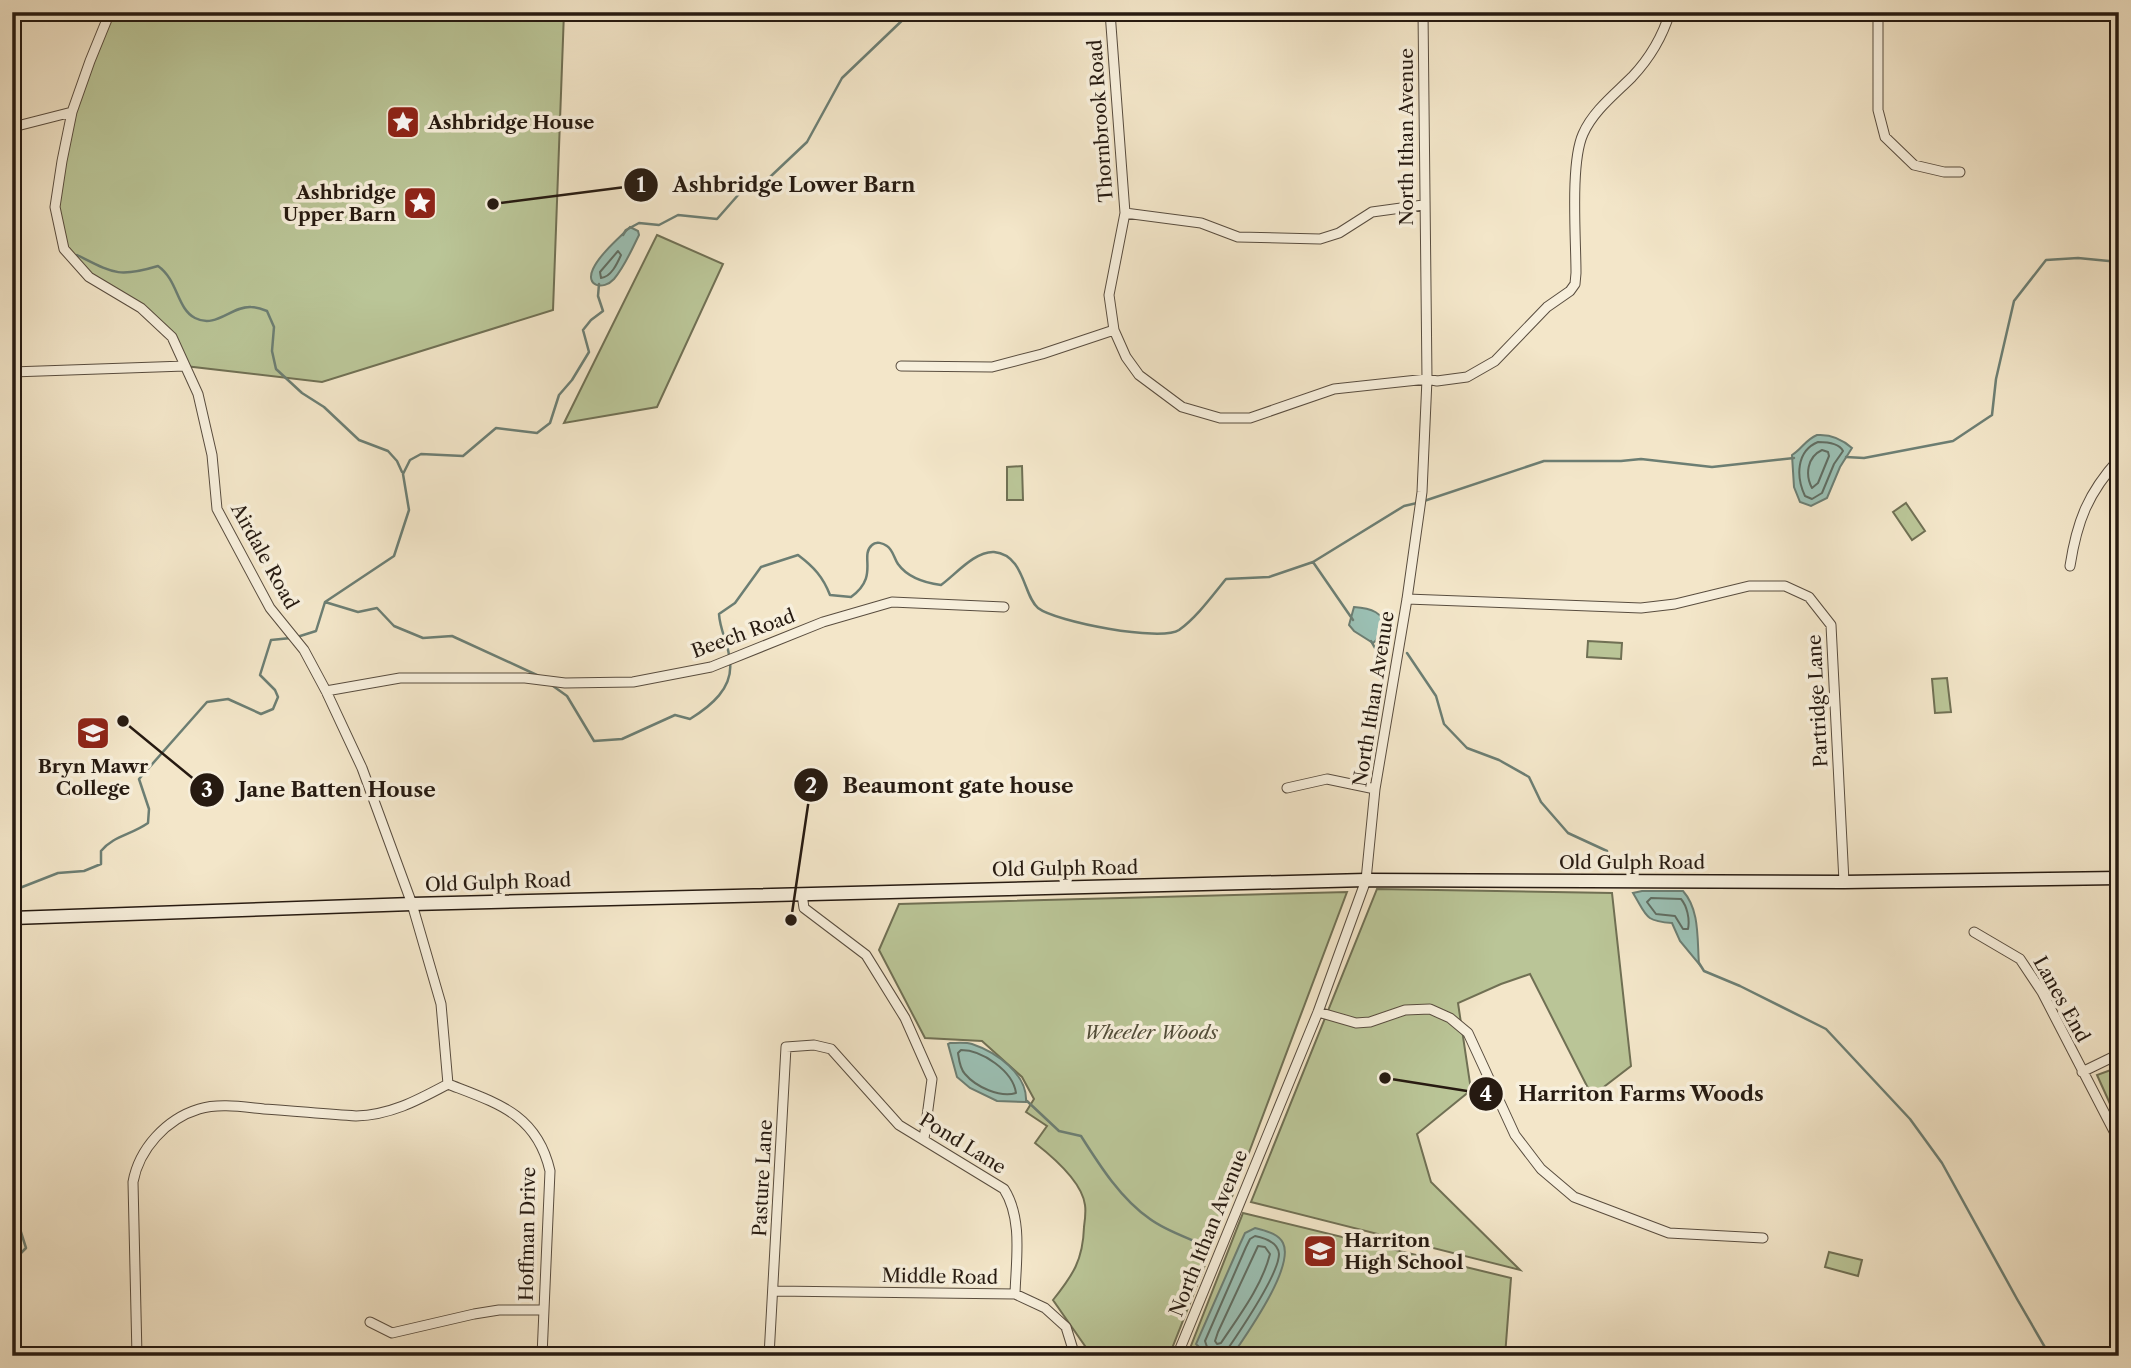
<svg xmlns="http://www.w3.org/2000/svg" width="2131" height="1368" font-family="'Libre Caslon Text',serif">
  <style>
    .green { fill: #bac597; stroke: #707054; stroke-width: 2 }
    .water { fill: #9bc0b4; stroke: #6c7e73; stroke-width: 2 }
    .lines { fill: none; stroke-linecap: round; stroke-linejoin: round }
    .shore { stroke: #606d62; stroke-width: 2 }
    .stream { stroke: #6c7e73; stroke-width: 2.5 }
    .street-casing { stroke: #594d3f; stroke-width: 11 }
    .secondary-casing { stroke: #261a11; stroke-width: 15 }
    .street { stroke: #f7efdc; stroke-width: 9 }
    .secondary { stroke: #f7efdc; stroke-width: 12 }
    .labels { text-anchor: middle; stroke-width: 7; stroke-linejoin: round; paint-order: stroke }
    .street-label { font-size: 19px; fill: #261a11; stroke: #f7efdc }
    .poi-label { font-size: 19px; font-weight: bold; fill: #261a11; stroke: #f7efdc; text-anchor: start }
    .park-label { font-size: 19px; font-style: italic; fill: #524d39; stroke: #f7efdc }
    .leader { fill: none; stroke: #261a11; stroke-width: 2.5 }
    .callout-dot { fill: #261a11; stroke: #f7efdc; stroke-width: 2.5 }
    .mark-label { font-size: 21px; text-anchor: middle; font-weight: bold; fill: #fff }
    .callout-label { font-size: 21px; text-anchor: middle; font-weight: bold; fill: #261a11; stroke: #f7efdc; stroke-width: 7; stroke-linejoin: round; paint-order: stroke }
  </style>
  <rect width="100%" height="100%" fill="#f3e6c9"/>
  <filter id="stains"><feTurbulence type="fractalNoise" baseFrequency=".00286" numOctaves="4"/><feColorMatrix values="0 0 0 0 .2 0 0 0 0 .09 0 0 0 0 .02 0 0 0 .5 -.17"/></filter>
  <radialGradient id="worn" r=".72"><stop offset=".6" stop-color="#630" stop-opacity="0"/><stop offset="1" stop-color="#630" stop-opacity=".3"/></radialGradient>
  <!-- green -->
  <path class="green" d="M110,12h454l-11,298 -231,72 -137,-16 -13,-29 -31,-29 -52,-31 -25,-28 -9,-42 17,-95z
    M657,235l66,29 -66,143 -93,16z
    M1022,466l1,34h-16v-33z
    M1906,503l19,28 -13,9 -19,-28z
    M1588,641l34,2 -1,16 -34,-2z
    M1947,678l4,34 -16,1 -3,-34z
    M1377,889l235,4 19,173 -39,30 -62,-122 -29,10 -43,19 13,87 -54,44 14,48 89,88 -269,-68z
    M1347,892l-108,287 -70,177h-77l-39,-56c20,-25 30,-40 31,-73 1,-7 2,-15 1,-22 -3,-23 -32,-48 -50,-62l12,-17 -21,-14 8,-13 -12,-22 -40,-36 -57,-3 -46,-88 20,-46z
    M2119,1067v34l-8,5 -14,-31z
    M1243,1213l268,65 -6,78h-318z
    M1829,1252l33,8 -4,16 -33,-9z"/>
  <!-- water -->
  <path class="water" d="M630,227l8,4 1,4c-7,14 -14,31 -25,44 -11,12 -29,7 -21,-10 7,-15 25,-30 37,-42z
    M1817,435c14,-1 25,4 35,13l-12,19 -13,31 -16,8 -11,-4 -6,-15 -2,-32c10,-6 13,-15 25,-20z
    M1354,607c16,1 31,5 33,24l-14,12 -19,-12 -5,-6z
    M1642,891h41c17,19 14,48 16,73l-19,-23 -8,-18c-28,-2 -25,-7 -39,-30z
    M950,1043c7,0 16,-1 22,1 24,8 56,30 54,58l-29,-1 -27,-13 -13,-11 -9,-33z
    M1255,1228c10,3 23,5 28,15 12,24 -37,92 -51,113h-24l-12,-12 44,-100 5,-11z"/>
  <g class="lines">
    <!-- shore -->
    <path class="shore" d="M618,251l3,4c-4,9 -10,22 -20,23l-1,-6z
      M1818,442c8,0 21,1 25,9l-9,13 -12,29 -10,6 -7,-3c-9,-19 -9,-45 13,-54z
      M1822,450l6,2 1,4 -11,27 -6,5c-7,-13 -5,-31 10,-38z
      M1651,898l30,1c6,7 9,20 7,30h-5l-8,-13 -19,-2 -9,-12z
      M961,1050c21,0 52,21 55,43 -16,5 -40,-6 -51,-19 -5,-5 -6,-14 -7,-21z
      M1258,1246l7,1 5,7c-8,32 -31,62 -49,89l-4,1 -2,-3 3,-9z
      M1210,1356l-5,-15 41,-94 4,-8 5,-3c10,2 23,6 24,18 0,20 -39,77 -52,96l-1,6"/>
    <!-- stream -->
    <path class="stream" d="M623,235l3,-5 13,-7 20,2 19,-10 39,4 22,-25 31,-17 37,-35 35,-64 69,-66
      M77,255c36,18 41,23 81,11 20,14 19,43 37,52 21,11 36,-12 56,-11 5,0 11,2 16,4l7,16 -2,24 4,18 26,24 22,14 35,33 29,11 9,10 5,11
      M1846,457l18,1 89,-17 39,-26 4,-36 18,-78 32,-41 32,-2 41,4
      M1424,501l120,-40h77l20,-2 71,8 82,-9
      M1313,562l40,58
      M325,602l33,10 19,-4 17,18 29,12 29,-2 87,40
      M297,637l19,-6 9,-29 69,-46 15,-46 -6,-36 7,-14 11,-6 42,2 33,-28 41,5 13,-10 9,-28 13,-15 17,-28 -6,-22 8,-10 12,-9 -5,-15 1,-12
      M1371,641l4,7 14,-1
      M1407,653l29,43 8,28 23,24 32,12 30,17 12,25 27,31 39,18 5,18
      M729,655c-2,-14 -9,-25 -10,-41l16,-11 26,-36 37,-12c16,12 25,22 32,40l21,2c29,-21 8,-41 21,-52 4,-4 11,-2 15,1 6,4 7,12 11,18 10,14 28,19 43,21 15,-11 34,-34 53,-33 31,3 29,44 44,56 18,14 123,34 141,22 18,-13 33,-34 47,-51l43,-2 44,-15 91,-56 13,-3
      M553,686l14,10 27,45 28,-2 53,-24 15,4c21,-13 43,-31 40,-57
      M12,891l46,-18 26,-2 17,-7v-13c12,-15 30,-16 47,-28l1,-14 -10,-30 68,-77 21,-3 33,15 12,-5 5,-12 -3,-7 -15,-15 11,-35 20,-2
      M1699,963l5,8 36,15 86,43 84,90 32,44 75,136 33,57
      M1027,1101l32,30 22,5c19,30 40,63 69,83 15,11 33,17 49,24
      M12,1223l8,6 6,19 -7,7 -7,1
      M12,1317l6,8 -6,15"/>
    <!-- street casing -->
    <g class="street-casing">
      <path id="street" d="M110,12l-20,49 -18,51 -10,49 -7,46 9,42 25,28 52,31 31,29 26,57 14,61 5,54 53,99 34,42 22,41 36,77 50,136 29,100 7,80
        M1110,12l15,201 -16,82 5,35 12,27 13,18 43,32 38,11h30l84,-29 93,-10 10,2 30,-4 28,-16 52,-54 23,-16 5,-7 1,-11c0,-35 -6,-110 7,-139 10,-23 32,-40 49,-57 17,-18 31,-42 38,-65
        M1878,12v98l7,27 29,28 30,7h16
        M12,124l9,1 51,-13
        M1125,213l76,10 37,14 82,2 19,-6 33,-21 51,-7
        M901,366l91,1 50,-13 72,-24
        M12,372l173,-6
        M2070,566c7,-45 18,-73 49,-107
        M1407,599l234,9 34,-4 74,-18h36l24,11 22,28 13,257
        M326,691l74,-13h125l40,5 68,-1 78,-15 112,-45 69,-20 112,5
        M1287,788l40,-9 48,10
        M802,894l2,14 62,47 39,63 27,61 -8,60
        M1974,932l46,27 22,33 77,149
        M1318,1012l38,11 14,-1 35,-12 25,-1 20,9 18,15 47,102 26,34 33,28 95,36 94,5
        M2082,1072l37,-18
        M448,1084c49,19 89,30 102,87l-8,185
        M774,1291l241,3 30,14 21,19 9,29
        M370,1322l22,11 82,-19 25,-4h44
        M137,1356l-4,-174c6,-33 33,-63 66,-73 20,-6 44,-2 65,0 30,2 61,5 92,7 35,-1 62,-16 92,-32
        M769,1356l17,-309 28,-2 17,4 68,76 105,64c19,30 12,71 11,105
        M1177,1356l141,-344 48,-132 9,-91 32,-190 15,-107 5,-113 -4,-367"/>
    </g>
    <!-- secondary casing -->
    <g class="secondary-casing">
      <path id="secondary" d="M12,918l400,-14 954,-24 478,2 275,-4"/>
    </g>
    <!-- street -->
    <use href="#street" class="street"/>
    <!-- secondary -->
    <use href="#secondary" class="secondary"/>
  </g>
  <!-- icons -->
  <defs>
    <g id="sight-square" transform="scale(1.75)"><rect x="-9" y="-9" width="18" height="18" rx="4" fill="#8f2418" stroke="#f7efdc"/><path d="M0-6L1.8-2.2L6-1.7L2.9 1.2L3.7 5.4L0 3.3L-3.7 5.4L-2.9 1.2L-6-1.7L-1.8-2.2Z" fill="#fff"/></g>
    <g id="university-square" transform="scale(1.75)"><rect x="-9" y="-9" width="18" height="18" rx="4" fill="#8f2418" stroke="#f7efdc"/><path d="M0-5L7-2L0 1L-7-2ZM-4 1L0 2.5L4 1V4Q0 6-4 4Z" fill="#fff"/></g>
    <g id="school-square" transform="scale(1.75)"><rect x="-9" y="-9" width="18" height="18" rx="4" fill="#8f2418" stroke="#f7efdc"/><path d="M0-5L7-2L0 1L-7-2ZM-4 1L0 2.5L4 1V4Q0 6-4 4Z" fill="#fff"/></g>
  </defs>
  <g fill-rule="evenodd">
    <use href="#sight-square" x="403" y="122"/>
    <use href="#sight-square" x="420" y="203"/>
    <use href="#university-square" x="93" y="733"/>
    <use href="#school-square" x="1320" y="1251"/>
  </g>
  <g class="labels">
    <!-- street labels -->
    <g class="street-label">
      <text transform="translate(1100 121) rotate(-94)" y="7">Thornbrook Road</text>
      <text transform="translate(1406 137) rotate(-90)" y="7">North Ithan Avenue</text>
      <text transform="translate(265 556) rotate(61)" y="7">Airdale Road</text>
      <text transform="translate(743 633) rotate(-20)" y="7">Beech Road</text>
      <text transform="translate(1373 699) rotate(-81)" y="7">North Ithan Avenue</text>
      <text transform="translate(1817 701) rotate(-93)" y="7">Partridge Lane</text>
      <text x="1632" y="869">Old Gulph Road</text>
      <text transform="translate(1065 868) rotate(-1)" y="7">Old Gulph Road</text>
      <text transform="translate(498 882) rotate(-2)" y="7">Old Gulph Road</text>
      <text transform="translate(2062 999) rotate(61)" y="7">Lanes End</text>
      <text transform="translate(963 1143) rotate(32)" y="7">Pond Lane</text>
      <text transform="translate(762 1178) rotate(-87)" y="7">Pasture Lane</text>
      <text transform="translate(1208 1233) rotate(-68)" y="7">North Ithan Avenue</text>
      <text transform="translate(527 1234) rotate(-89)" y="7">Hoffman Drive</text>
      <text transform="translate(940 1276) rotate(1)" y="7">Middle Road</text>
    </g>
    <!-- poi labels -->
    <g class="poi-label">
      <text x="428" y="129">Ashbridge House</text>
      <text x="396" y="199" text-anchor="end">Ashbridge<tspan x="396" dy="22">Upper Barn</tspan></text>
      <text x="93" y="773" text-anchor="middle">Bryn Mawr<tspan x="93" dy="22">College</tspan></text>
      <text x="1344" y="1247">Harriton<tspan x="1344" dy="22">High School</tspan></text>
    </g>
    <!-- park labels -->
    <g class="park-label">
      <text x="1151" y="1039">Wheeler Woods</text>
    </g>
  </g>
  <!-- callouts -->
  <path class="leader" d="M493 204L641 185M791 920L811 785M123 721L207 790M1385 1078L1486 1094"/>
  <g class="callout-dot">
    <circle cx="493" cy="204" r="7"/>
    <circle cx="791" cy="920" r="7"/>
    <circle cx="123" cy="721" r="7"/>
    <circle cx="1385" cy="1078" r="7"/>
    <circle cx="641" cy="185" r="18"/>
    <circle cx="811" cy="785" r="18"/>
    <circle cx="207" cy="790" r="18"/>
    <circle cx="1486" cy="1094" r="18"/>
  </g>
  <g class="mark-label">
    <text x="641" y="192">1</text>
    <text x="811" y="793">2</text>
    <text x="207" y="797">3</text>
    <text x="1486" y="1101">4</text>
  </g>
  <g class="callout-label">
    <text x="794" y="192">Ashbridge Lower Barn</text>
    <text x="958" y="793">Beaumont gate house</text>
    <text x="337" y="797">Jane Batten House</text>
    <text x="1641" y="1101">Harriton Farms Woods</text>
  </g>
  <!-- margin -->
  <rect width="2131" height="1368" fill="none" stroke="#f3e6c9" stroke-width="42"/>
  <rect x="14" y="14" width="2103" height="1340" fill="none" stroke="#261a11" stroke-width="3.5"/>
  <rect x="21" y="21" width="2089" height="1326" fill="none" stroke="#261a11" stroke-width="2"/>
  <rect width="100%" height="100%" filter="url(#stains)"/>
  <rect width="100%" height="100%" fill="url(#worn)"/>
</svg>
